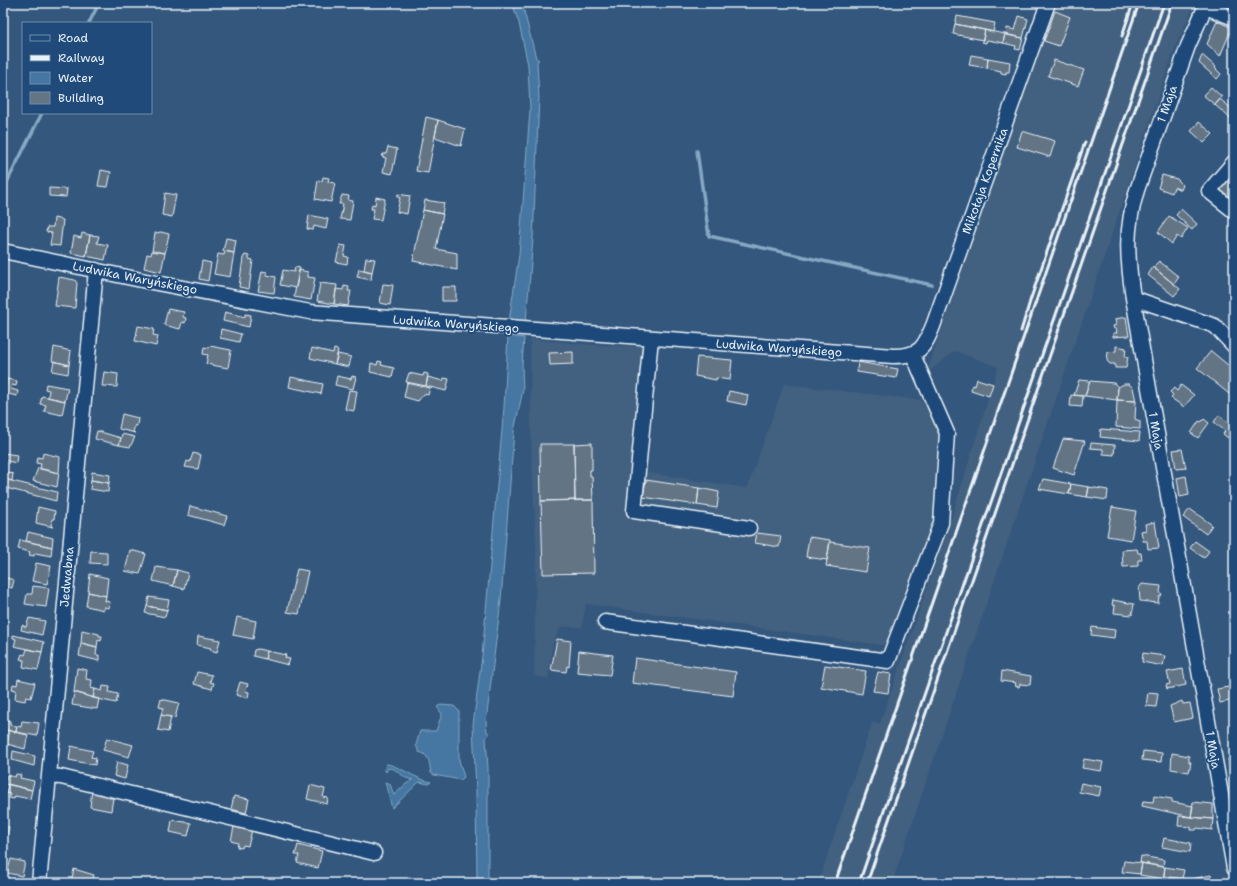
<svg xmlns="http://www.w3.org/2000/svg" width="1237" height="886" font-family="'Shantell Sans',sans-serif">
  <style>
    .built { fill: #42607f }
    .water { fill: #4577a2; stroke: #86a8c4 }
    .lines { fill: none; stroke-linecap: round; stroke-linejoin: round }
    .stream { stroke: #86a8c4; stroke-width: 3.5 }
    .building { fill: #647584; stroke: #e8f1f8 }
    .minor-casing { stroke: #e8f1f8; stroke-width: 17 }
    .minor { stroke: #1f4a7a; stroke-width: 14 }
    .rail { stroke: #e8f1f8; stroke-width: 3 }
    .labels { text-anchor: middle; stroke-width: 3.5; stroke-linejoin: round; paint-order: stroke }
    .street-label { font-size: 12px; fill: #e8f1f8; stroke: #1f4a7a }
  </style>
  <rect width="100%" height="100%" fill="#34577d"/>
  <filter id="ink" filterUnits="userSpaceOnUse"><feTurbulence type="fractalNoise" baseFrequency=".025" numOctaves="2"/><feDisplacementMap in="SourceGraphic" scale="8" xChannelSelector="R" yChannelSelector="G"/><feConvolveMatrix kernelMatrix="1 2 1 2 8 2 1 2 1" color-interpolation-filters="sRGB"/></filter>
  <g filter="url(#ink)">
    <!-- built -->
    <path class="built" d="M1055,3h140l-20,45 -283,835h-74l54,-160h8l70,-201 48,-155 -43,-16 -29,23z
      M530,339l62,6 48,1 15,5 -12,121 104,16 37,-104 137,16 22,35 -10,86 -7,22 -38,103 -302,-42 -4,23h-21l-8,16 -5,35 -14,-2 2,-128 -5,-108z"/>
    <!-- water -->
    <path class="water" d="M512,3h10l14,55 3,2 -2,2 2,36 -6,141 -7,83 -17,-1 10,-66 11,-145 -2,-45 -9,-42z
      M508,336l16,2 -2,27 1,25 -9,41 -13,169 -15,122 1,10 3,2 -4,4 2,30v115h-11l-1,-92 -3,-66 9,-69 22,-249z
      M440,705l14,1 5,5v49l5,17 -3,3 -27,-5 -3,-2c-2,-11 -1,-18 -12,-21l-3,-7 4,-14h16l6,-17 -5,-7z
      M386,764c10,0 31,16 45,18l-2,2 -10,-2 -27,26 -7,-26 5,2 4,11 12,-11 7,-4 -7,-2 -12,-9 -6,-1 -2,4 -2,-3z"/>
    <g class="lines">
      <!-- stream -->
      <path class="stream" d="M89,23l10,-20
        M697,151l12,85 223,49
        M3,190l39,-77"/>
    </g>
    <!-- building -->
    <path class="building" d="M864,3h20l-1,4z
      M1055,11l15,6 -11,29 -15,-5z
      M957,16l38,7 -2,9 -38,-8z
      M1019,16l9,3 -5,19 -17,-3 1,-7 8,2z
      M1217,21l15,7 -12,28 -13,-12z
      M955,24l30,6 -2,10 -30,-6z
      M985,30l20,4 -2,9 -16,-3 -1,3 -4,-1z
      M1005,34l18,4 -3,12 -5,-1 1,-3 -13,-3z
      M971,55l17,3 -1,10 -18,-3z
      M1202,55l14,12 -1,1 6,6 -4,5 -18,-16z
      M988,58l22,4 -1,10h-3v2l-5,-1v-2l-14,-3z
      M1054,60l30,10 -6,16 -30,-10z
      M1211,87l11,10 -7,8 -12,-10z
      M1220,99l12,10 2,-1v10l-2,2 -17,-15z
      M426,117l12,3 -10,53 -12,-2z
      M438,120l27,9 -4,17 -26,-9z
      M1199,122l14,12 -9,9 -13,-12z
      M1022,131l33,10 -5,16 -33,-10z
      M388,147l9,2 -5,25 -9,-2 3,-14 -4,-1 1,-3h3z
      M1234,168v33l-17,-14z
      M101,170l10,2 -3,15 -10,-1z
      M1162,175l15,4 6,6 -2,5 -7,-3 -2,6 -14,-5z
      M323,177l6,1 -1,4 7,1 -4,19 -16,-3 3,-19 4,1z
      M49,188l18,1 -1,8 -17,-1z
      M165,193l11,2 -4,22 -10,-2z
      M398,194l12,2 -3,18 -10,-2 3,-14 -3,-1z
      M342,195l7,1 -1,4 5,1 -3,19 -10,-1 3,-15h-4z
      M376,197l9,2 -4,21 -9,-1 2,-10h-3l1,-5 3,1z
      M425,200l19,3 -2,11 -19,-4z
      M1181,209l16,15 -5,6 -16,-15z
      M423,210l20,4 -7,35 21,4v17l-44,-9z
      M309,215l19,4 -2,10 -12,-3 -1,4 -6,-1z
      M1169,216l19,12 -7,11 -4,-3 -5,8 -14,-12z
      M54,218l9,2 -3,26 -10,-1 2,-12 -6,-1 1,-5h6z
      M161,232l8,2 -4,19 -13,-2 3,-18z
      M82,233l8,2 -4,21 -15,-3 3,-17 7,2z
      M90,235l9,1 -2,7 11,2 -3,15 -19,-4z
      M226,238l10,2 -2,13 -11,-2z
      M340,245l6,1 -2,10 4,1 -1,7 -11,-2z
      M152,251l13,2 -4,19 -17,-4 3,-14 4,1z
      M225,251l9,2 -4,24 -16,-3 4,-20 6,1z
      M245,255l4,1v3l4,1 -4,29 -10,-2 4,-29z
      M366,258l9,1 -3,13 -8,-2z
      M202,261l9,2 -3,18 -9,-2z
      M1159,261l20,16 -5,7 -21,-17z
      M295,267l5,1 -4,20 -16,-3 3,-15 11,2z
      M1153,267l27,22 -6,7 -26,-21z
      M359,269l13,3 -1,8 -14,-3z
      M299,270l9,2v5l7,1 -4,22 -17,-3z
      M262,271l5,1v3l9,2 -2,16 -16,-2z
      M59,277l16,3 2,3 -2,25 -20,-2z
      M320,283l17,2 -3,19 -17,-3z
      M383,284l10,1 -3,20 -10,-2z
      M344,286l5,1 -1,4h3l-3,15 -14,-2 2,-15 7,1z
      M442,287h14v14h-14z
      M168,309l16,3 -1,5 3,1 -1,5 -3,-1 -2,7 -16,-4z
      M225,312l20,5v-3l6,1 -2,12 -26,-6z
      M1126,317l3,19 -16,1v-4h4l-1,-4h-2l-1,-3 3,-1 -1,-6z
      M138,326l16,3 -1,6 5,1 -2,10 -21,-5z
      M221,329l20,5 -2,8 -19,-4z
      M210,346l21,4 -3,18 -22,-4 2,-9 -5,-1 1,-7 5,1z
      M1116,346l10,2 -1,9h3l-2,11h-11v-4h-5l-3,-3 1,-9 8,-1z
      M54,347l17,4 -2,14 -17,-4z
      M312,348l21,5 1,-4 4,1 -3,14 -25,-6z
      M1211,351l23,19v28l-37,-30z
      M573,352v12l-23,1 -1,-12z
      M338,354l13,3 -2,10 -14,-3z
      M697,357l35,3 -2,20 -14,-2v2l-21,-4z
      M54,361l15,4 -1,9 -16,-3z
      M378,361l4,1 -1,3 13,3 -2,9 -22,-5 1,-9 6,2z
      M858,362l40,7 -2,9 -39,-6z
      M104,372l14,2 -1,13 -15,-1z
      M409,373l14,3 1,-3 4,1 -2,12 -20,-4z
      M337,376l14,3 1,-3 4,1 -3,12 -18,-4z
      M291,377l32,7 -2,10 -32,-7z
      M428,377l15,4 1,-3 5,1 -3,12 -20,-5z
      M7,379l10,2 -1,5 -4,-1 -1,4 7,2 -1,5 -13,-3z
      M977,379l16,5 -4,12 -18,-6 1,-5 3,1z
      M1079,380l11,1 -5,15 -11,-1z
      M1090,381l24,2 4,4 -1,13 -32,-4z
      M407,383l23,5 -2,7 -4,-1 -6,7 -14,-4z
      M46,384l22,4 -3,13 -17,-4 1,-7 -4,-1z
      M1124,384h5l4,4 3,13 -19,-1 1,-13z
      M1181,385l13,10 -10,12 -13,-9 2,-3 -3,-3 4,-4 3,3z
      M349,390l8,1 -3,20 -9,-2z
      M729,391l19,4 -2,10 -19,-4z
      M1071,395l12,1 -1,11 -12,-1z
      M42,396l23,5 -3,14 -18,-4 2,-6 -6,-1z
      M1117,400l19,1 -1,18 5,2v8l-24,-2z
      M122,414l16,4 -1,8 -2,-1 -2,7 2,1 -16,-4z
      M1219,415l15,12 -6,11 -5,-4 2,-3 -11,-9z
      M1204,419l5,4 -11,15 -7,-5 8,-12 2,1z
      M1101,429l39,3 -1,9 -39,-4z
      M97,431l24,7 -2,7 -24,-6z
      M122,434l13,3 -5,10 -11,-2z
      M1063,439l22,2 -11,34 -21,-7z
      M592,443v27h-2v6h2l1,24h-18l-1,-56z
      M1091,443l24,2 -1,10 -11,-1v-5l-13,-1z
      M540,444h34l1,56 -34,1z
      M1182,449l4,19 -10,1 -3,-19z
      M3,453l14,2 -1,8 -13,-3z
      M43,453l17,4 -1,16 -19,-4 1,-5 -5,-1 1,-6 5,1z
      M193,453l8,2 -3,14 -13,-2 2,-6 3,1z
      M38,468l21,5 -2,14 -24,-6z
      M3,471l10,3 -1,7 -9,-2z
      M92,472l18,3 -1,8 -18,-3z
      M1186,476l3,19 -9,2 -3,-19z
      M1043,479l28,5 -2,10 -30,-5z
      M8,480l49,12 -1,9 -50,-13z
      M91,480l18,3 -1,9 -18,-3z
      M646,480l53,8 -2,17 -54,-8z
      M1071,484l18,3 -2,10 -18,-3z
      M1089,487l19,3 -1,10 -20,-3z
      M699,488l20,4 -2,16 -20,-3z
      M593,500l1,73 -51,1 -2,-73z
      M190,506l37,10 -3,9 -36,-10z
      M38,507l17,4 -1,8h-2l-1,7 2,1 -17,-4z
      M1112,507l24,4 -5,29 -24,-4z
      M1190,509l22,16 -6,9 -23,-17z
      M1155,522l4,26 -11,1 -1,-8h-4l-2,-10 5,-1 -1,-6z
      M28,532l25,6 -1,9 -26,-6z
      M757,533l24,3 -2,11 -24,-4z
      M809,537l21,3 -3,20 -21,-3z
      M20,540l32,7 -1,9 -16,-3 -1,3 -5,-1 1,-3 -12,-3z
      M1195,541l14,10 -5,7 -14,-10z
      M830,542l40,6 -4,24 -40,-6z
      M1137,549l1,4h3l1,7h-4v6l-15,1 -1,-17z
      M130,550l16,4 -6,20 -15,-3z
      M91,551l16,1v12l-17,-1z
      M36,563l15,3 -4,18 -15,-3z
      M156,567l21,3 -4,16 -20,-5z
      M297,569l11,2 -9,43 -12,-2z
      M177,570l11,3 -4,16 -11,-3z
      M90,574l18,4 -2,18 -18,-4z
      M3,577l11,3 -2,8 -9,-2z
      M1142,584l19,2 -1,6 2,3 -3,2 -1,6 -18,-2 -1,-13z
      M33,586l16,2 -3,19 -21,-3 2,-10h5z
      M88,592l18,4 -1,5 5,1 -1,6 -5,-1v3l-18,-4z
      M149,597l20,3 -2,10 -20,-4z
      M1113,600l21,4 -2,11 -18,-2 1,-7 -3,-1z
      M147,606l20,4 -2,7 -20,-4z
      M237,617l19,4 -3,18 -20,-4z
      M29,618l16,3 -3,14 -21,-5 1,-5 4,2z
      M1092,627l23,3 -1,8 -23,-3z
      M82,630l17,4v2h3l-1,5 -3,-1 -1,7 -16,-4z
      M13,635l31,7 -2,10 -28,-6 2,-7 -3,-1z
      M198,636l22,4 -3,12 -7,-2 1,-2 -14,-3z
      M557,639l14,2 -2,26 -2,-1 -1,6 -15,-2z
      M81,643l16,4 -1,8h3v6l-20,-5z
      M27,649l15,3 -4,18 -15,-3 1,-7 -4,-1 2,-5 3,1z
      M258,649l9,2 -2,8 -12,-3 1,-6z
      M267,651l19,4 -1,3 5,1 -2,6 -23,-6z
      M579,651l34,4 -3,20 -33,-3z
      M1143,653l22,3 -2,10 -21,-4z
      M635,658l101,14 -3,24 -101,-13z
      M825,665l41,6 -4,23 -41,-7z
      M77,668l10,2 -1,9 6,1 -1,8 4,1 -2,9 -19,-6z
      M1183,669l3,16 -19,4 -1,-4 4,-1 -3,-12z
      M1002,671l29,5 -1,9 -10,-1 -1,3 -4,-1 1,-3 -15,-2z
      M197,672l15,3 -2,7 4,1 -2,6 -18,-5z
      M878,672l13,2 -3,19 -15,-2z
      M18,679l17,4 -4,15 -5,-1 -1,4 -10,-2 1,-9 -4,-1 1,-5 4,1z
      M240,682l8,2 -3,7 4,1 -1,6 -12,-3z
      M103,686l7,1 -1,5 9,2 -2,9 -23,-5 2,-9 7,2z
      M1234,686v14l-14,3 -3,-14z
      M74,692l25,7 -2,10 -25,-4z
      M1148,692l10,1 -2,14 -10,-1z
      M161,699l18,4 -4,15 -14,-3 2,-7 -4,-1z
      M1182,701l1,3 7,-1 3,15 -19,4 -4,-16z
      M161,715l10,2 -3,15 -10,-2z
      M3,719l7,2v4l7,1 -1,6 -13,-3z
      M22,721l17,2 -2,13 -21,-4 1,-6 4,1z
      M5,730l23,5 -3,14 -18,-5 2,-8 -5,-2z
      M107,738l26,7 -4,12 -26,-7z
      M71,746l22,5 -2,6 5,1 -1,7 -26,-5z
      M13,751l22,5 -1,10 -22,-6z
      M1143,751l19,2 -1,9 -19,-2z
      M1172,753l17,3v6h2l-2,10 -18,-3z
      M1234,758v19h-3l-3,-18z
      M1084,759l19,3 -2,9 -19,-3z
      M117,762l11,3 -3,14 -11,-3z
      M16,774l5,1 -1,3 14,3 -2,9 -27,-6 2,-9 8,2z
      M1081,783l20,4 -2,9 -20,-4z
      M8,784l24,6 -2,9 -15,-3 -1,3 -5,-1 1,-4 -4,-1z
      M310,785l15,4 -2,8 5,1 -1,6 -20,-5z
      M92,789l17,3v6h4l-2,13 -21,-4z
      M234,796l15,3 -3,14 -15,-4z
      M1154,796l18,3v3l21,4 -2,11 -49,-11 1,-5 10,1z
      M1193,802l20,2v15l-22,-2z
      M1179,816l34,3 -1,11 -15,-2 -1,2h-5v-3l-13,-1z
      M172,820l19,3 -3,13 -18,-4z
      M235,822l18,4 -5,20 -5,-1 -1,3 -5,-1 1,-4 -7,-2z
      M3,826l6,1 -5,18h-1z
      M1164,838l27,5 -1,9 -28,-5z
      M298,845l24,6 -4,17 -21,-5 2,-8h-4z
      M1141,856l23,4 -1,7 -23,-4z
      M11,859l14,3 -3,14 -15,-3z
      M1124,861l18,2 -2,11 -18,-2z
      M1142,863l23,4 -2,12 -23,-4z
      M1165,867l19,3 -2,9 -18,-3z
      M74,869l20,6 -2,8h-21z
      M1211,875l1,8h-19l-1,-4z"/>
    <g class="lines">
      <!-- minor casing -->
      <g class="minor-casing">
        <path id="minor" d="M1207,3l-19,43 -51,144c-12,40 -10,66 -4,108l101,570
          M1205,7l29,11
          M1234,162l-25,29 25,20
          M3,251l143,30 164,31 583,44c27,0 31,-8 40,-30l115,-323
          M1133,298l82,28 19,20
          M651,338l-17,173 115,17
          M605,622l283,39 53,-138 6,-90 -34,-78
          M49,776l12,1 313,76
          M39,883l57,-613"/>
      </g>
      <!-- minor -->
      <use href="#minor" class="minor"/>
      <!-- rail -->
      <path class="rail" d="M1122,36l11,-33
        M1021,331l10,-33 54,-156
        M835,883l304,-880
        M859,883l305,-880
        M867,883l305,-880"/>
    </g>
  </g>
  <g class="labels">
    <!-- street labels -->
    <g class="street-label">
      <text transform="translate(1167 104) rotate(-71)" y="4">1 Maja</text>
      <text transform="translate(985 181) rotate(-70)" y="4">Mikołaja Kopernika</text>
      <text transform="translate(135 278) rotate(11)" y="4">Ludwika Waryńskiego</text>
      <text transform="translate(456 324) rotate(4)" y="4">Ludwika Waryńskiego</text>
      <text transform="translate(779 348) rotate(4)" y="4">Ludwika Waryńskiego</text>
      <text transform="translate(1156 431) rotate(80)" y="4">1 Maja</text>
      <text transform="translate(67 577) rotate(-85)" y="4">Jedwabna</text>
      <text transform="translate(1213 750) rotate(80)" y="4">1 Maja</text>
    </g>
  </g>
  <!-- margin -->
  <rect width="1237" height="886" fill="none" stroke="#1f4a7a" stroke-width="16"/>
  <rect x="8" y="8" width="1221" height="870" fill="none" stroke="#e8f1f8" stroke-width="1.5" filter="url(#ink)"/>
  <!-- legend -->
  <rect x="22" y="22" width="130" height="92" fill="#1f4a7a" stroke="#6f8dac"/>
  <rect x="30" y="35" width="20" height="6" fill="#1f4a7a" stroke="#6f8dac"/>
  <text x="58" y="42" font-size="12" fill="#e8f1f8">Road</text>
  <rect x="30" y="55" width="20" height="6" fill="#e8f1f8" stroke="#6f8dac"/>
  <text x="58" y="62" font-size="12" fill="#e8f1f8">Railway</text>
  <rect x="30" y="72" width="20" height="12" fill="#4577a2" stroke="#6f8dac"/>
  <text x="58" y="82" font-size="12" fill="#e8f1f8">Water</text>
  <rect x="30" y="92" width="20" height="12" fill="#647584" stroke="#6f8dac"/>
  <text x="58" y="102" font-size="12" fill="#e8f1f8">Building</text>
</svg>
